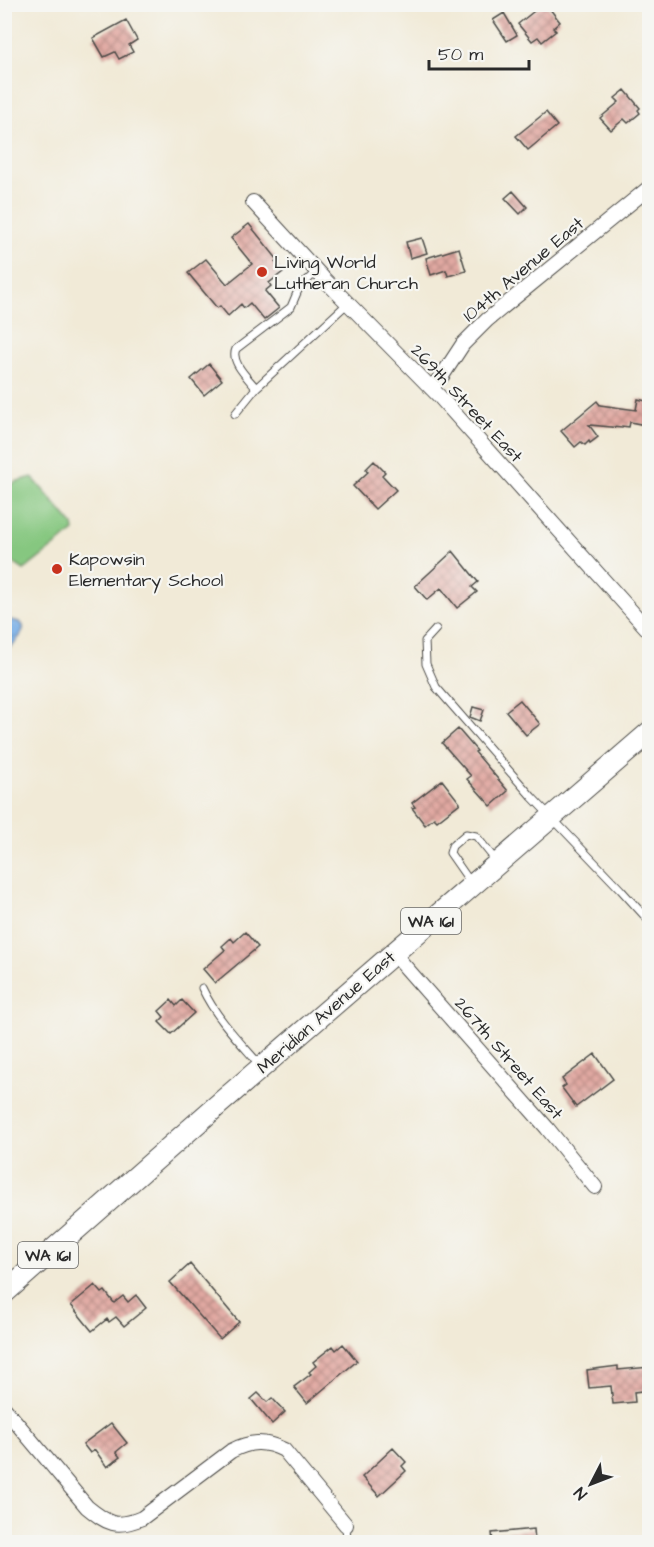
<svg xmlns="http://www.w3.org/2000/svg" width="654" height="1547" font-family="'Architects Daughter',sans-serif">
  <style>
    .green { fill: #86c780; stroke: #587956; stroke-width: 1.5 }
    .water { fill: url(#water-ripples); stroke: #526c88; stroke-width: 1.5 }
    .building { fill: url(#building-cross-hatch) }
    .lines { fill: none; stroke-linecap: round; stroke-linejoin: round }
    .lane-casing { stroke: #494845; stroke-width: 9 }
    .street-casing { stroke: #494845; stroke-width: 16 }
    .primary-casing { stroke: #494845; stroke-width: 23 }
    .lane { stroke: #fff; stroke-width: 7 }
    .street { stroke: #fff; stroke-width: 14 }
    .primary { stroke: #fff; stroke-width: 21 }
    .poi-dot { fill: #c8321e; stroke: #f6f6f2; stroke-width: 2 }
    .labels { text-anchor: middle; stroke-width: 4.5; stroke-linejoin: round; paint-order: stroke }
    .shield { fill: #f6f6f2; stroke: #686867; stroke-width: 1.5 }
    .shield-label { font-size: 16px; font-weight: bold; fill: #2b2b2b }
    .poi-label { font-size: 18px; fill: #2b2b2b; stroke: #f6f6f2; text-anchor: start }
    .street-label { font-size: 18px; fill: #2b2b2b; stroke: #f6f6f2 }
  </style>
  <defs>
    <pattern id="water-ripples" width="26" height="14" patternUnits="userSpaceOnUse" patternTransform="scale(1.5)"><rect width="26" height="14" fill="#78aee6"/><path d="M2 4q2-2 4 0t4 0M15 11q2-2 4 0t4 0" fill="none" stroke="#638ebb"/></pattern>
    <pattern id="building-cross-hatch" width="8" height="8" patternUnits="userSpaceOnUse" patternTransform="scale(1.5)"><rect width="8" height="8" fill="#e1a9a2"/><path d="M0 0l8 8M0 8l8-8" fill="none" stroke="#b78a84"/></pattern>
  </defs>
  <rect width="100%" height="100%" fill="#f6f6f2"/>
  <filter id="ink" filterUnits="userSpaceOnUse"><feTurbulence type="fractalNoise" baseFrequency=".0167" numOctaves="2"/><feDisplacementMap in="SourceGraphic" scale="12" xChannelSelector="R" yChannelSelector="G"/><feConvolveMatrix kernelMatrix="1 2 1 2 8 2 1 2 1" color-interpolation-filters="sRGB"/></filter>
  <filter id="wash" filterUnits="userSpaceOnUse"><feTurbulence type="fractalNoise" baseFrequency=".008" numOctaves="4" result="noise"/><feDisplacementMap in="SourceGraphic" scale="24" xChannelSelector="R" yChannelSelector="G"/><feGaussianBlur stdDeviation="1.35" result="paint"/><feColorMatrix in="noise" values="0 0 0 0 0 0 0 0 0 0 0 0 0 0 0 0 0 1.4 0 .05"/><feComposite in="paint" operator="in"/></filter>
  <g filter="url(#wash)">
    <rect width="100%" height="100%" fill="#f1ead7"/>
    <!-- green -->
    <path class="green" d="M32,477l41,48 1,6 -50,39 -19,-13v-67l10,-8z"/>
    <!-- water -->
    <path class="water" d="M8,620c31,1 7,23 -3,32v-29z"/>
    <g id="blocks">
      <!-- building -->
      <path class="building" d="M543,4h3l14,18 -7,6 3,3 -14,11 -4,-5 -6,4 -14,-17z
        M504,13l13,22 -10,6 -14,-21z
        M126,20l11,20 -8,5 4,7 -14,7 -4,-7 -11,5 -11,-19z
        M625,90l15,18 -2,2 2,3 -12,10 -4,-4 -13,11 -11,-12 19,-16 -4,-4z
        M546,112l11,14 -29,24 -12,-14z
        M513,191l14,16 -7,7 -15,-16z
        M249,224l29,36 -3,2 8,10 -14,11 2,3 -6,5 14,17 -15,12 -14,-17 -6,5 -3,-4 -13,12 -8,-10 -3,2 -29,-35 18,-14 21,25 25,-20 -21,-26z
        M422,238l5,15 -17,5 -4,-16z
        M459,248l7,23 -18,5 -2,-6 -15,5 -5,-17z
        M209,364l13,16 -18,15 -13,-16z
        M638,399l12,3v24l-20,-4 -1,5 -7,-1v2l-33,-3 9,12 -8,6 -1,-2 -4,4 -4,-3 -6,5 -14,-16 36,-30 3,4 36,5z
        M374,461l11,11 -3,3 14,15 -21,19 -22,-23 15,-14 -2,-3z
        M453,551l25,31 -6,5 5,5 -20,16 -16,-20 -14,12 -12,-14z
        M520,700l20,24 -14,11 -20,-24z
        M473,707l11,3 -4,11 -10,-4z
        M458,729l19,22 -2,1 33,39 -17,15 -24,-27 4,-3 -29,-33z
        M442,780l18,23 -23,18 -3,-3 -9,7 -13,-17 3,-1 -3,-4z
        M245,932l13,15 -43,36 -12,-14 22,-19 -3,-4 9,-8 3,4z
        M171,1000l5,6 6,-6 12,13 -23,21 -12,-12 5,-5 -5,-6z
        M595,1054l18,25 -37,28 -14,-19 4,-3 -4,-6z
        M190,1264l49,58 -19,17 -50,-57z
        M95,1285l7,8 3,-2 9,12 9,-7 5,6 8,-7 10,13 -22,18 -8,-9 -7,5 -2,-3 -15,12 -21,-26z
        M343,1344l14,17 -50,42 -13,-16 17,-13 -2,-2 7,-6 -3,-4 20,-16 3,4z
        M618,1366v4l32,-3v23l-16,2 1,10 -22,2 -2,-18 -22,2 -2,-18z
        M258,1393l9,9 5,-4 13,14 -13,12 -21,-25z
        M111,1423l16,20 -11,9 4,5 -13,10 -12,-17 -5,3 -7,-9z
        M393,1448l13,14 -4,4 4,5 -27,25 -17,-19z
        M534,1529l1,13h-42l-1,-9z"/>
    </g>
  </g>
  <g filter="url(#ink)">
    <use href="#blocks" fill-opacity="0" stroke="#494845" stroke-width="1.5"/>
    <g class="lines">
      <!-- lane casing -->
      <g class="lane-casing">
        <path id="lane" d="M256,388c-8,-10 -26,-26 -20,-39l55,-42 8,-19 18,-17
          M235,414l21,-26 92,-85
          M436,629l-11,12 1,23 10,23 96,110 89,93 29,32
          M471,883l-21,-30 2,-7 14,-12 10,2 21,26
          M202,988c14,30 37,53 58,77
          M346,1525l1,17"/>
      </g>
      <!-- street casing -->
      <g class="street-casing">
        <path id="street" d="M253,202l71,77 115,117 211,236
          M431,388l11,-12 21,-32 24,-24 163,-133
          M394,954l153,174 48,59
          M4,1408l83,99c21,17 29,22 55,11l89,-67c19,-10 33,-11 53,-1l62,75"/>
      </g>
      <!-- primary casing -->
      <g class="primary-casing">
        <path id="primary" d="M4,1293l208,-183 438,-378"/>
      </g>
      <!-- lane -->
      <use href="#lane" class="lane"/>
      <!-- street -->
      <use href="#street" class="street"/>
      <!-- primary -->
      <use href="#primary" class="primary"/>
    </g>
  </g>
  <!-- markers -->
  <g class="poi-dot">
    <circle cx="262" cy="272" r="6"/>
    <circle cx="57" cy="569" r="6"/>
  </g>
  <g class="labels">
    <!-- shield labels -->
    <g class="shield">
      <rect x="401" y="908" width="60" height="26" rx="4.5"/>
      <rect x="18" y="1242" width="60" height="26" rx="4.5"/>
    </g>
    <g class="shield-label">
      <text x="431" y="927">WA 161</text>
      <text x="48" y="1261">WA 161</text>
    </g>
    <!-- poi labels -->
    <g class="poi-label">
      <text x="274" y="268">Living World<tspan x="274" dy="21">Lutheran Church</tspan></text>
      <text x="69" y="565">Kapowsin<tspan x="69" dy="21">Elementary School</tspan></text>
    </g>
    <!-- street labels -->
    <g class="street-label">
      <text transform="translate(523 269) rotate(-40)" y="6">104th Avenue East</text>
      <text transform="translate(467 403) rotate(47)" y="6">269th Street East</text>
      <text transform="translate(326 1012) rotate(-41)" y="6">Meridian Avenue East</text>
      <text transform="translate(509 1058) rotate(49)" y="6">267th Street East</text>
    </g>
  </g>
  <!-- margin -->
  <rect width="654" height="1547" fill="none" stroke="#f6f6f2" stroke-width="24"/>
  <!-- north arrow -->
  <g transform="translate(591 1484) rotate(228)" stroke="#f6f6f2" stroke-width="4.5" paint-order="stroke">
  <path d="M0-4.5L10 22L0 15L-10 22Z" fill="#2b2b2b"/>
  <text y="-9" font-size="16" font-weight="bold" text-anchor="middle" fill="#2b2b2b">N</text>
  </g>
  <!-- scale -->
  <path d="M429 60v9h100v-9" fill="none" stroke="#2b2b2b" stroke-width="3"/>
  <text x="438" y="60" font-size="18" fill="#2b2b2b" stroke="#f6f6f2" stroke-width="4.5" paint-order="stroke">50 m</text>
</svg>
